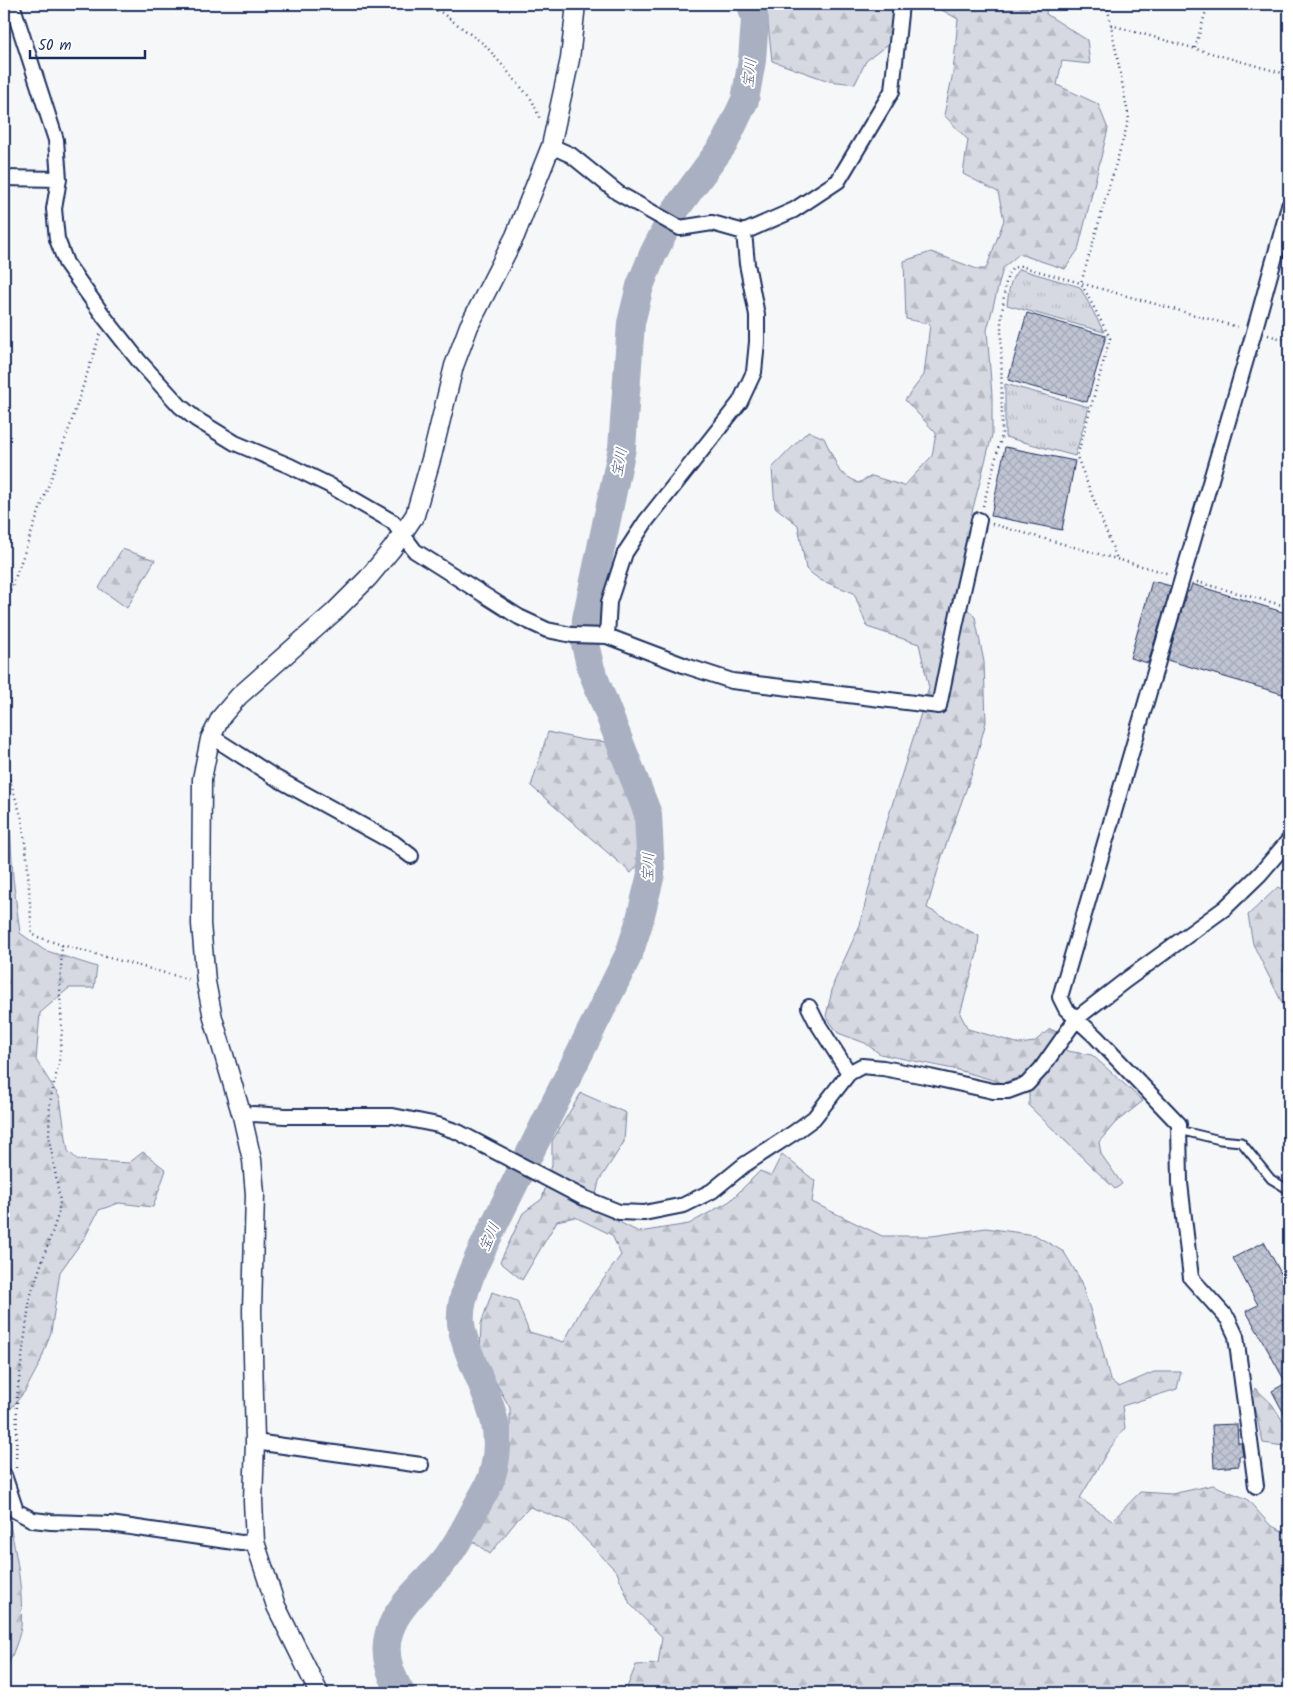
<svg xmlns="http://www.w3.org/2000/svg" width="1293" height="1697" font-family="Kalam,'Klee One',sans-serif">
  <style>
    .grass { fill: url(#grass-tufts); stroke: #7884a0 }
    .forest { fill: url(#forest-firs); stroke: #7884a0 }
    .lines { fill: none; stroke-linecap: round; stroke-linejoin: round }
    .river { stroke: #a9b0c1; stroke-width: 28 }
    .building { fill: url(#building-cross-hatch); stroke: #1b2f5e }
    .service-casing { stroke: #1b2f5e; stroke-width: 11 }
    .minor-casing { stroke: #1b2f5e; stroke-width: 18 }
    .tertiary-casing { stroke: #1b2f5e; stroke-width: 21 }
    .path { stroke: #1b2f5e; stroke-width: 2.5; stroke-dasharray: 1 4; stroke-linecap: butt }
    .service { stroke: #fff; stroke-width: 7 }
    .minor { stroke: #fff; stroke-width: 14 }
    .tertiary { stroke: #fff; stroke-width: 18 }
    .labels { text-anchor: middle; stroke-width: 4; stroke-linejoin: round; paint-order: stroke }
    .water-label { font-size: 15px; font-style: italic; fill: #4d5c81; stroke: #fff }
  </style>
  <defs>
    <pattern id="grass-tufts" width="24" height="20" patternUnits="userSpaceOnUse" patternTransform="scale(1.25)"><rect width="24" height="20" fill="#d6d9e2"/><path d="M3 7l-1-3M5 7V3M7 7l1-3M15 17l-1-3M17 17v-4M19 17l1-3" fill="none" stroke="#b7bbc4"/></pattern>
    <pattern id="forest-firs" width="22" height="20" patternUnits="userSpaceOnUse" patternTransform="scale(1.25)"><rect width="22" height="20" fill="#d6d9e2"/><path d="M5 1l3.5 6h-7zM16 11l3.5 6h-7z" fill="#b7bbc4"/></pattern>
    <pattern id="building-cross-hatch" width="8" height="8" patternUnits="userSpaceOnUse" patternTransform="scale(1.25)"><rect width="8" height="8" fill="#c0c4d3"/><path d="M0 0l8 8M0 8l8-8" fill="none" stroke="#a4a9b8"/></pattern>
  </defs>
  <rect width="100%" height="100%" fill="#f6f7f9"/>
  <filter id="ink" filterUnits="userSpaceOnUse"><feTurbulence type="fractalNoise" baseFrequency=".02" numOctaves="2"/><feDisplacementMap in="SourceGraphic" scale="10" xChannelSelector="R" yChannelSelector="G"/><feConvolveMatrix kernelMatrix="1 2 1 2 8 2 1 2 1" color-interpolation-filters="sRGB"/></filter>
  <g filter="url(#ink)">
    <!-- grass -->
    <path class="grass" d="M1019,269l61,18 24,45 -97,-27c2,-14 2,-25 12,-36z
      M1005,384l84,23 -14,49 -70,-19z"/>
    <!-- forest -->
    <path class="forest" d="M764,4h133l-6,38 -25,19 -11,23 -26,-3 -57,-20 -5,-47z
      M931,4h116l-1,10 41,26 3,24 -28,-3 -5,24 41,19 10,25 -30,121 -13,19 -46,-15 -16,14 -16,62 5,65v40l-20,77 -15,86 18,19 9,45 2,60 -15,54 -29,80 -15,52 52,28 -2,18 -17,60 8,15 52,15 14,-2 16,-13 7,3 -1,8 11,11 25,4 51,46 -28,22 -16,19 2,12 21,30 -7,5 -86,-83v-15l-15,-12 -11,4 -45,-13 -78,-16 -15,-11 -27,-10 -12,-17 8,-34 26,-57 20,-82 49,-155 -10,-44 -52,-17 -13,-34 -34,-13 -14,-11 -8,-44 -23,-18 -3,-39 36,-37 16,7 16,34 18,11 14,-7 32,10 28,-30 4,-23 -31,-33 19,-25 6,-51 -24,-5 -2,-58 27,-9 46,17h9l18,-49 -6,-28 -35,-18 5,-34 -24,-25 9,-42 5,-54z
      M122,549l33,11 -28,48 -28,-20z
      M548,732l35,8 26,2c10,26 24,53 29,80 2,15 1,28 0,43l-7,8 -100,-87z
      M4,749l2,7 7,122 7,55 24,17 53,17 -3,21h-25l-29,25 -4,47 24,38 8,53 10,9 51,3 14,-11 23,18 -13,37 -34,-4 -20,7 -14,27 -25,35 -9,60 -11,31 -15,28 -16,20 -3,25 3,36 -5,17z
      M1278,887l11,7v123l-36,-73 -5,-29z
      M581,1093l45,20 -2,29 -25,39 -6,28 46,23 50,-8 41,-23 30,-30 11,5 11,-22 33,27 -3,21 70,34h50l54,-8 49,7 29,17 16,27 21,64 9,37 9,7 35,-15h27l-4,17 -55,17 3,22 -17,23 -28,47 32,23 28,-29 32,2 41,-9 34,14 23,26 12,6 7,-4v109l-5,7 5,9v41h-661l-2,-3 10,-25 22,-1 4,-27 -32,-33 -13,-32 -48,-50 -39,-15 -12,12 -28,35 -19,-14 28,-47 11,-45v-40l-30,-54 1,-30 11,-32 25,9 12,31 35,10 17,-32 40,-55 -9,-20 -37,-18 -18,4 -35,59 -22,-18 23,-49 19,-14 10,-34v-24z
      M1255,1388l17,16 17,27v22l-5,-7 -21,-3 -11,-44z
      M4,1501c10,39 20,86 17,126 -2,14 -12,35 -17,48z"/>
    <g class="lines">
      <!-- river -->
      <path class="river" d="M401,1693c-4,-7 -8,-15 -11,-24 -16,-47 27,-76 54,-108 14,-17 24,-39 35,-59 4,-7 9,-15 12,-23 15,-46 -1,-75 -18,-116 -5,-13 -11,-26 -12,-40 -3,-29 20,-71 32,-96l136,-273 10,-31 12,-49 -3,-60 -57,-145 -6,-25 1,-25 36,-171 9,-125 9,-37 13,-32 23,-45 48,-65 21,-44 7,-40 3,-40 -4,-16"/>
    </g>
    <!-- building -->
    <path class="building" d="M1027,313l79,23 -19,66 -79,-22z
      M1005,447l70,14 -13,69 -71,-14z
      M1152,581l19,5 -23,77 -18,-5z
      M1192,584l97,30v69l-3,12 -119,-35 20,-69 2,1z
      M1264,1242l25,46v135l-17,-32 14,-8 -40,-72 12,-6 -25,-47z
      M1237,1424l1,19h3l2,13h-4v10l-25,2 -2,-43z"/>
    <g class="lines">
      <!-- service casing -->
      <g class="service-casing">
        <path id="service" d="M1179,1130l41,10 21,2 30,37 18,11"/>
      </g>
      <!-- minor casing -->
      <g class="minor-casing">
        <path id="minor" d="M12,4l44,136 3,39 -5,30 3,30 9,24 39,55 34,43 41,45 16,13 39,24 55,23 39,19 64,37 22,29 104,66 28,13 25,5 35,1 79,30 46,15 207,25 17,-84 23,-102
          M551,146l20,9 47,38 62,35 32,-5 32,9 50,-22 44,-29 54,-90 9,-87
          M4,178l55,1
          M607,636l2,-34 16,-49 21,-32 94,-119 14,-30 3,-30v-27l-10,-51 -3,-32
          M210,739l10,3 56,36 118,65 17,13
          M809,1007l7,14 33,52
          M242,1116l11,-2 32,2h108l45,9 20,7 126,66 35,14 25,1 40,-8 28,-14 32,-26 51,-33 19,-14 35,-45 13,-7 21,2 47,9 63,14h15l19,-7 14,-15 36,-51 49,-38 99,-72 35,-34 29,-34
          M255,1442l166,23
          M4,1475l12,36 17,9 18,2 59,2 131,19 14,-1
          M1256,1486l-20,-150 -8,-17 -37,-41 -11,-95 -1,-59 -83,-87 -30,-28 -6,-12 194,-665 35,-126"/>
      </g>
      <!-- tertiary casing -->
      <g class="tertiary-casing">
        <path id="tertiary" d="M319,1693l-43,-87 -21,-64 -2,-41 2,-59 -3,-131 3,-117 -3,-34 -10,-44 -29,-98 -7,-36 -5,-58 1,-145 8,-40 11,-22 18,-21 94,-83 35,-35 24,-29 23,-34 17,-59 22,-90 15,-40 46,-90 36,-90 19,-87 6,-55"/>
      </g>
      <!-- path -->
      <path class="path" d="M423,4l19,9 43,32 47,55 8,19
        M1107,4l22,115 -48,164 29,55 -33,119 40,102
        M1111,25l178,50
        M1195,48l13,-44
        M1268,335l21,6
        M983,506l19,-71 -1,-113 4,-35 3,-13 5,-6 7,-2 221,62
        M992,524l178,50
        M1197,582l92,25
        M4,609l67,-186 29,-89
        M4,765l2,3 16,51 5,38 5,78 30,10 129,35
        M16,1468l1,-72 13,-99 28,-82 2,-14 -11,-65 1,-34 9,-40 3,-32 -2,-36 2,-49"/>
      <!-- service -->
      <use href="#service" class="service"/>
      <!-- minor -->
      <use href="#minor" class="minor"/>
      <!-- tertiary -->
      <use href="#tertiary" class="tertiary"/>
    </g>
  </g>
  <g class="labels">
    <!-- water labels -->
    <g class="water-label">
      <text transform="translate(749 73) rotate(-83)" y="5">宝川</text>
      <text transform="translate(619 462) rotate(-79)" y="5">宝川</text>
      <text transform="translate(648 867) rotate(-88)" y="5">宝川</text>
      <text transform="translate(489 1237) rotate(-66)" y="5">宝川</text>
    </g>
  </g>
  <!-- margin -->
  <rect width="1293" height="1697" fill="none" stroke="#fff" stroke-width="20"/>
  <rect x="10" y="10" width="1273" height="1677" fill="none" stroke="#1b2f5e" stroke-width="2" filter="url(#ink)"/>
  <!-- scale -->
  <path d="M30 50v8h115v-8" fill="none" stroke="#1b2f5e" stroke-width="2.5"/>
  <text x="38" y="50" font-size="15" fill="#1b2f5e" stroke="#ffffff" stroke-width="4" paint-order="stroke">50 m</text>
</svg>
